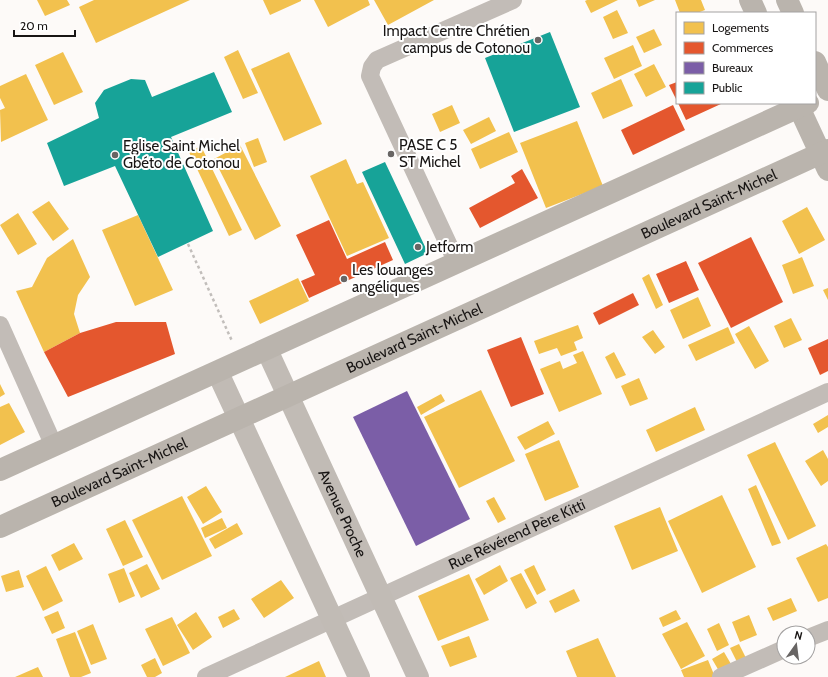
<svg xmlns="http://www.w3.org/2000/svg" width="828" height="677" font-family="Cabin,sans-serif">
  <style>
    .homes { fill: #f2c14e }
    .shops { fill: #e4572e }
    .offices { fill: #7b5ea7 }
    .public { fill: #17a398 }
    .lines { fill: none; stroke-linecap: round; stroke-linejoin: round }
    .path { stroke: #c2bebb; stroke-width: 2.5; stroke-dasharray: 3 3; stroke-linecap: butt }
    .street { stroke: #c2bcb7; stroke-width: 18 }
    .secondary { stroke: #c1bbb5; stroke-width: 22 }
    .primary { stroke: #bab4ad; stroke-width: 22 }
    .poi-dot { fill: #686564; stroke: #fff; stroke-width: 1.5 }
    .labels { text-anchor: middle; stroke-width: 4; stroke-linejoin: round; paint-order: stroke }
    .poi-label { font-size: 15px; fill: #181514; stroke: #fff; text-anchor: start }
    .street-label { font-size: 15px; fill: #181514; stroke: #fff }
  </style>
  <rect width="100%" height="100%" fill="#fdfaf8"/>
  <!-- homes -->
  <path class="homes" d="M37,0h30l3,5 -25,11z
    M94,0h96l-94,43 -17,-36z
    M263,0h38v1l-31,14z
    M314,0h54l2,5 -42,22z
    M374,0h60l-46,25z
    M587,0h31l-27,13 -6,-12z
    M636,0h19l-16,7z
    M675,0h26l4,10 -8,3h-17z
    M617,10l11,23 -15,6 -10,-22z
    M654,29l8,16 -18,8 -8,-16z
    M633,45l9,21 -28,13 -10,-21z
    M238,50l20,43 -15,6 -19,-42z
    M63,52l20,40 -29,13 -19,-40z
    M289,52l33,72 -38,17 -33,-72z
    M654,64l12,23 -20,10 -12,-23z
    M26,74l22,46 -47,22 -1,-32 5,-2 -5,-10v-12z
    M621,79l12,27 -30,13 -12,-26z
    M452,105l8,18 -20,9 -8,-18z
    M489,117l7,14 -25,13 -8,-14z
    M577,121l26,65 -57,22 -26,-65z
    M509,132l9,20 -38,17 -9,-20z
    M258,138l9,24 -13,5 -9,-24z
    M240,145l41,81 -26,14 -41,-81z
    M201,146l41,84 -13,6 -40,-84z
    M346,159l11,25 6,-2 26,56 -42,18 -37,-80z
    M49,201l20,28 -16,12 -21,-29z
    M807,207l18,33 -26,14 -17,-33z
    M18,213l19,31 -19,11 -18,-30z
    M138,215l35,75 -38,16 -33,-76z
    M73,239l17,38 -12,18 -4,19 6,19 -36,19 -28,-61 16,-4 15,-29z
    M802,257l12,29 -21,8 -11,-29z
    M649,274l14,31 -7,4 -14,-31z
    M298,278l11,23 -49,23 -11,-23z
    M828,288v12l-5,-10z
    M698,297l13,29 -28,13 -13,-29z
    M791,318l11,22 -18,8 -10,-22z
    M578,325l5,13 -9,4 3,8 -16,6 -4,-8 -18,6 -5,-13z
    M749,326l20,35 -14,8 -20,-35z
    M728,327l7,16 -39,18 -8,-16z
    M653,330l12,17 -10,7 -13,-17z
    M583,351l19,43 -43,18 -19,-43 20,-8 3,8 14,-6 -4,-8z
    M614,352l12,23 -10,4 -11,-22z
    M639,378l9,21 -18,7 -9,-20z
    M0,384l5,10 -5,3z
    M481,390l34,71 -56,27 -35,-71z
    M441,394l4,7 -24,14 -4,-8z
    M9,403l16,29 -25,13v-38z
    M695,407l10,23 -49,22 -10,-22z
    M828,415v12l-10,6 -5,-9z
    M548,421l7,13 -30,16 -8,-13z
    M559,440l20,47 -34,14 -20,-47z
    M775,442l41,84 -28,14 -41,-85z
    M823,450l5,9v22l-7,5 -16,-25z
    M756,485l25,58 -9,3 -24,-57z
    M206,486l16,26 -19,12 -16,-27z
    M722,495l34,72 -54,26 -34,-72z
    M182,496l30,60 -50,24 -30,-60z
    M494,497l12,22 -8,4 -12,-22z
    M660,507l18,44 -46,19 -18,-44z
    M222,518l5,10 -22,10 -4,-10z
    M125,520l18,37 -20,9 -17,-37z
    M237,523l6,11 -28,15 -6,-10z
    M74,543l9,16 -24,12 -8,-16z
    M826,544l2,3v51l-10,4 -22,-44z
    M147,564l13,25 -19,9 -12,-25z
    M500,565l8,16 -24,14 -9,-16z
    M534,565l12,25 -9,5 -13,-25z
    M46,566l17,35 -20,10 -17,-35z
    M124,568l11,28 -16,7 -11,-29z
    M19,570l5,17 -18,5 -5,-16z
    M521,573l16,30 -11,6 -16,-31z
    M469,574l20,46 -51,21 -20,-45z
    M281,580l13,18 -30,20 -13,-19z
    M574,589l6,12 -25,12 -6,-12z
    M791,598l6,13 -24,10 -6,-13z
    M234,609l6,10 -17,9 -5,-11z
    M676,610l5,9 -18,8 -4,-9z
    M58,611l7,17 -13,6 -8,-17z
    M196,612l16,25 -19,13 -16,-25z
    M749,615l8,20 -17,7 -8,-20z
    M172,617l18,36 -27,13 -18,-37z
    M687,622l18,34 -24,13 -19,-35z
    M719,623l10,22 -12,6 -10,-22z
    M93,624l14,35 -16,6 -14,-34z
    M75,632l16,41 -10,4h-11l-14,-38z
    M469,636l8,21 -27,10 -9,-21z
    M598,638l18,39h-39l-11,-26z
    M739,644l8,16 -9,4 -8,-16z
    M724,652l7,12 -12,7 -7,-12z
    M155,658l7,15 -7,4h-8l-6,-12z
    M708,660l7,17h-31l-3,-7z
    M319,661l7,16h-41z
    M38,667l5,10h-28z"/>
  <!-- shops -->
  <path class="shops" d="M677,82v19l-8,-16z
    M678,103h45l-37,17z
    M673,105l12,25 -52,25 -12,-25z
    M522,169l16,29 -58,30 -11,-20 46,-25 -4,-7z
    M329,220l18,39 38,-17 8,18 -84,38 -8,-17 14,-6 -19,-40z
    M751,237l32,65 -52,26 -33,-65z
    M686,261l13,29 -30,13 -13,-29z
    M633,293l6,12 -40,20 -6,-12z
    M116,322h50l9,32 -107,43 -24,-45 36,-19z
    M521,337l23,57 -33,13 -24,-57z
    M828,339v32l-8,4 -12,-27z"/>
  <!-- offices -->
  <path class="offices" d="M407,391l63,128 -54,27 -63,-129z"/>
  <!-- public -->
  <path class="public" d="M550,32l30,75 -66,25 -29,-74z
    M214,72l18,40 -61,25 42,94 -55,26 -43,-91 -51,20 -17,-43 52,-25 -4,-15 9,-13 27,-11 14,1 7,17z
    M385,162l43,91 -23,11 -43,-92z"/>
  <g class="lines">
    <!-- path -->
    <path class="path" d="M188,244l44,97"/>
    <!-- street -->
    <g class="street">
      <path d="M457,263l-87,-187 2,-9 5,-7 136,-60"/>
      <path d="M0,325l54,121"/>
      <path d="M808,638l20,-8"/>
      <path id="s1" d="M206,677l622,-285"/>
      <path d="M721,677l63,-28"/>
    </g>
    <!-- secondary -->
    <g class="secondary">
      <path id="s2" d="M267,350l151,327"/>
      <path d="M218,373l141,304"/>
    </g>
    <!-- primary -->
    <g class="primary">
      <path d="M750,0l6,13"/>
      <path d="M787,0l6,13"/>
      <path d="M815,62l13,28"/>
      <path d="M797,103l31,67"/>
      <path d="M0,470l808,-367"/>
      <path id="s3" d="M0,527l828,-377"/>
    </g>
  </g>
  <!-- markers -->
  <g class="poi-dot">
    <circle cx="538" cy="40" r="4"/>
    <circle cx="391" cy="154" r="4"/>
    <circle cx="115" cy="155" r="4"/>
    <circle cx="418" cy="247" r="4"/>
    <circle cx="344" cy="279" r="4"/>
  </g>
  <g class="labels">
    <!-- poi labels -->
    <g class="poi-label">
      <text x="530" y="36" text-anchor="end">Impact Centre Chrétien<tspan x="530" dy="17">campus de Cotonou</tspan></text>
      <text x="399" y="150">PASE C 5<tspan x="399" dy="17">ST Michel</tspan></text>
      <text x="123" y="151">Eglise Saint Michel<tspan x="123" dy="17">Gbéto de Cotonou</tspan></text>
      <text x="426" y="252">Jetform</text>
      <text x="352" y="275">Les louanges<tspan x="352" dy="17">angéliques</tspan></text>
    </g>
    <!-- street labels -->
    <g class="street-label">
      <text dy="5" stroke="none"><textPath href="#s3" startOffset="779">Boulevard Saint-Michel</textPath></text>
      <text dy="5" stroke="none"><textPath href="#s3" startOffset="455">Boulevard Saint-Michel</textPath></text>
      <text dy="5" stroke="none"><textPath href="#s3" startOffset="131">Boulevard Saint-Michel</textPath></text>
      <text dy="5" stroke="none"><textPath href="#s2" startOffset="180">Avenue Proche</textPath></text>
      <text dy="5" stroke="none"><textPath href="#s1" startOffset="342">Rue Révérend Père Kitti</textPath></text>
    </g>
  </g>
  <!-- legend -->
  <rect x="676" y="12" width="140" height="92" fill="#ffffff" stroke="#a3a1a1"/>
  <rect x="684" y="22" width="20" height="12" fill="#f2c14e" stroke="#a3a1a1"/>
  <text x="712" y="32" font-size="12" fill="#181514">Logements</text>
  <rect x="684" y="42" width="20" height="12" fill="#e4572e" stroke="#a3a1a1"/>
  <text x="712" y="52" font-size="12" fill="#181514">Commerces</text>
  <rect x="684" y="62" width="20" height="12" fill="#7b5ea7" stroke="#a3a1a1"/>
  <text x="712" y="72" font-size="12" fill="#181514">Bureaux</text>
  <rect x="684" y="82" width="20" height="12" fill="#17a398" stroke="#a3a1a1"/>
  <text x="712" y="92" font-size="12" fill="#181514">Public</text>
  <!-- north arrow -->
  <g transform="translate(796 645) rotate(14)"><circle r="19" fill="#ffffff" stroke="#a3a1a1"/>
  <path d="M0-3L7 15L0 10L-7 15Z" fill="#686564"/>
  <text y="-6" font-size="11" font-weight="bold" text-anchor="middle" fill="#181514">N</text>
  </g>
  <!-- scale -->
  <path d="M14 30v6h61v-6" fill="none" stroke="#181514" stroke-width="2"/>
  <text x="20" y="30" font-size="12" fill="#181514" stroke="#ffffff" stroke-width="3" paint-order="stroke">20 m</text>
</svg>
